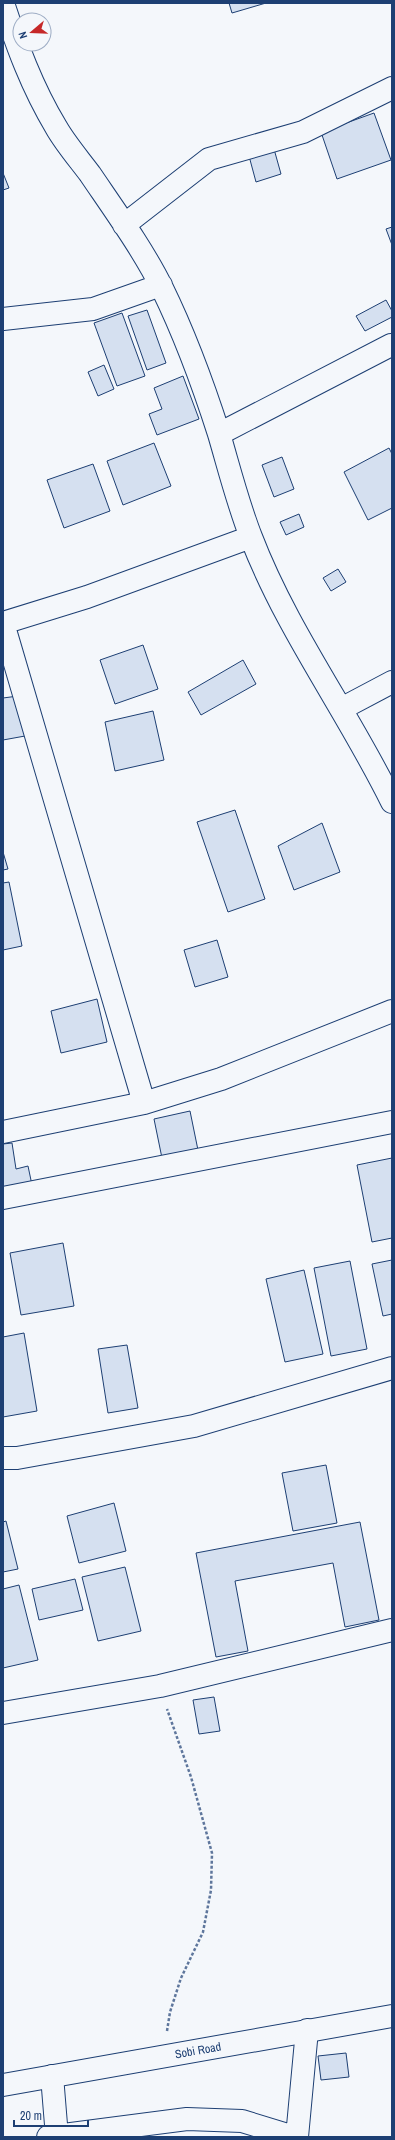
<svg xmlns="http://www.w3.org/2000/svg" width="395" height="2140" font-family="'Archivo Narrow',sans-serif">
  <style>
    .building { fill: #d5e0f0; stroke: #1d3f73 }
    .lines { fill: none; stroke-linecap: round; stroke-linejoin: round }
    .minor-casing { stroke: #1d3f73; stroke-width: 24 }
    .highway-casing { stroke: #1d3f73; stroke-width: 24 }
    .path { stroke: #5e769c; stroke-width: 2.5; stroke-dasharray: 3 2; stroke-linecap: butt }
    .minor { stroke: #f4f7fb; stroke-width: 22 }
    .highway { stroke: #f4f7fb; stroke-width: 22 }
    .labels { text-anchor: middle; stroke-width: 3; stroke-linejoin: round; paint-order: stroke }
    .street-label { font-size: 12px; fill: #1d3f73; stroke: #f4f7fb }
  </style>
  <rect width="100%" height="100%" fill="#f4f7fb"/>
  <!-- building -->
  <path class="building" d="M229,3h37l-34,10z
    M374,113l17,47 -54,19 -16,-47z
    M274,149l7,25 -25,8 -7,-26z
    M3,173l6,15 -6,2z
    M392,227v18l-6,-16z
    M386,300l6,11v6l-27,14 -9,-15z
    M147,310l19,53 -19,7 -19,-54z
    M122,313l23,63 -28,10 -23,-63z
    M104,365l10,24 -16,7 -10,-24z
    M183,376l16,43 -42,16 -8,-21 13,-5 -8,-21z
    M154,443l17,43 -48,19 -16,-44z
    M389,448l3,6v54l-24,12 -24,-48z
    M282,457l12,32 -20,8 -12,-32z
    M93,464l17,47 -46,17 -17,-48z
    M299,514l5,13 -18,8 -6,-13z
    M338,569l8,13 -15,9 -8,-13z
    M143,645l15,44 -43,15 -15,-44z
    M243,660l13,24 -55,31 -13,-23z
    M18,696l7,40 -22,4v-42z
    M153,711l11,49 -49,11 -10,-49z
    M235,810l30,89 -37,13 -31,-90z
    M322,823l18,49 -46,18 -16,-44z
    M3,852l5,17 -5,1z
    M9,882l13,64 -19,4v-67z
    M217,940l11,37 -33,10 -11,-37z
    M97,999l10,43 -46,11 -10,-42z
    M190,1111l9,44 -36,8 -9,-44z
    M12,1143l4,26 12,-3 4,19 -29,4v-45z
    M392,1158v80l-20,4 -15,-77z
    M63,1243l11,63 -53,9 -11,-62z
    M392,1260v54l-9,2 -11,-52z
    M350,1261l17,88 -36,7 -17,-88z
    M304,1270l19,84 -38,8 -19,-83z
    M24,1333l13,78 -34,6v-80z
    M127,1345l11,63 -30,5 -10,-64z
    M326,1465l11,58 -44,8 -11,-58z
    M114,1503l12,48 -47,12 -12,-47z
    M6,1521l12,48 -15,3v-50z
    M360,1522l19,98 -34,7 -12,-64 -98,18 13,70 -32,6 -20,-104z
    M125,1567l16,64 -43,10 -16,-64z
    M75,1579l8,31 -44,10 -7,-31z
    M19,1585l19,75 -35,8v-79z
    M214,1697l6,34 -21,3 -6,-34z
    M346,2053l3,24 -28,3 -3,-24z"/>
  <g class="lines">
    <!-- minor casing -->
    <g class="minor-casing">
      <path id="minor" d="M3,3c14,43 29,84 53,124 9,16 22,31 34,47 23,34 54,77 72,114 23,47 41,96 57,146 10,34 19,70 32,103 36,94 97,175 141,265
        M124,225l85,-66 94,-27 89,-44
        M3,319l90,-10 68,-24
        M219,434l172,-89
        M3,623l141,480
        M3,623l84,-26 164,-60
        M341,709l51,-27
        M3,1132l141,-29 77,-24 171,-68
        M3,1198l389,-76
        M3,1458h14l177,-32 198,-58
        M3,1713l157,-27 232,-56
        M52,2076l5,61
        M48,2137l139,-18 55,2 52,16
        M297,2137l10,-107"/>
    </g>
    <!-- highway casing -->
    <g class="highway-casing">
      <g id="highway">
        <path id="s1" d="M3,2085l389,-69"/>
      </g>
    </g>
    <!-- path -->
    <path class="path" d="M167,2031l3,-19 11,-34 22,-46 8,-42 1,-37 -21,-76 -24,-68"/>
    <!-- minor -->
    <use href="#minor" class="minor"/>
    <!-- highway -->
    <use href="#highway" class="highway"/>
  </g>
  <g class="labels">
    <!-- street labels -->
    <g class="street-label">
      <text dy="4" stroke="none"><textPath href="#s1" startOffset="198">Sobi Road</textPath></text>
    </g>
  </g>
  <!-- border -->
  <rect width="395" height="2140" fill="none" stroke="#1d3f73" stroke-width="8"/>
  <!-- north arrow -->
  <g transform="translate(32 32) rotate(251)"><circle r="19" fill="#f4f7fb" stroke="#9eadc5"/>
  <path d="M0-3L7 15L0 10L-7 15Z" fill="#c62828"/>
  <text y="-6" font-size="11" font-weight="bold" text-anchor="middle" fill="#1d3f73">N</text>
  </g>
  <!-- scale -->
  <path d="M14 2120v6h74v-6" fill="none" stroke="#1d3f73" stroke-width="2"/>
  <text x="20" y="2120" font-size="12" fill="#1d3f73" stroke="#f4f7fb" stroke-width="3" paint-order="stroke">20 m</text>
</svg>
